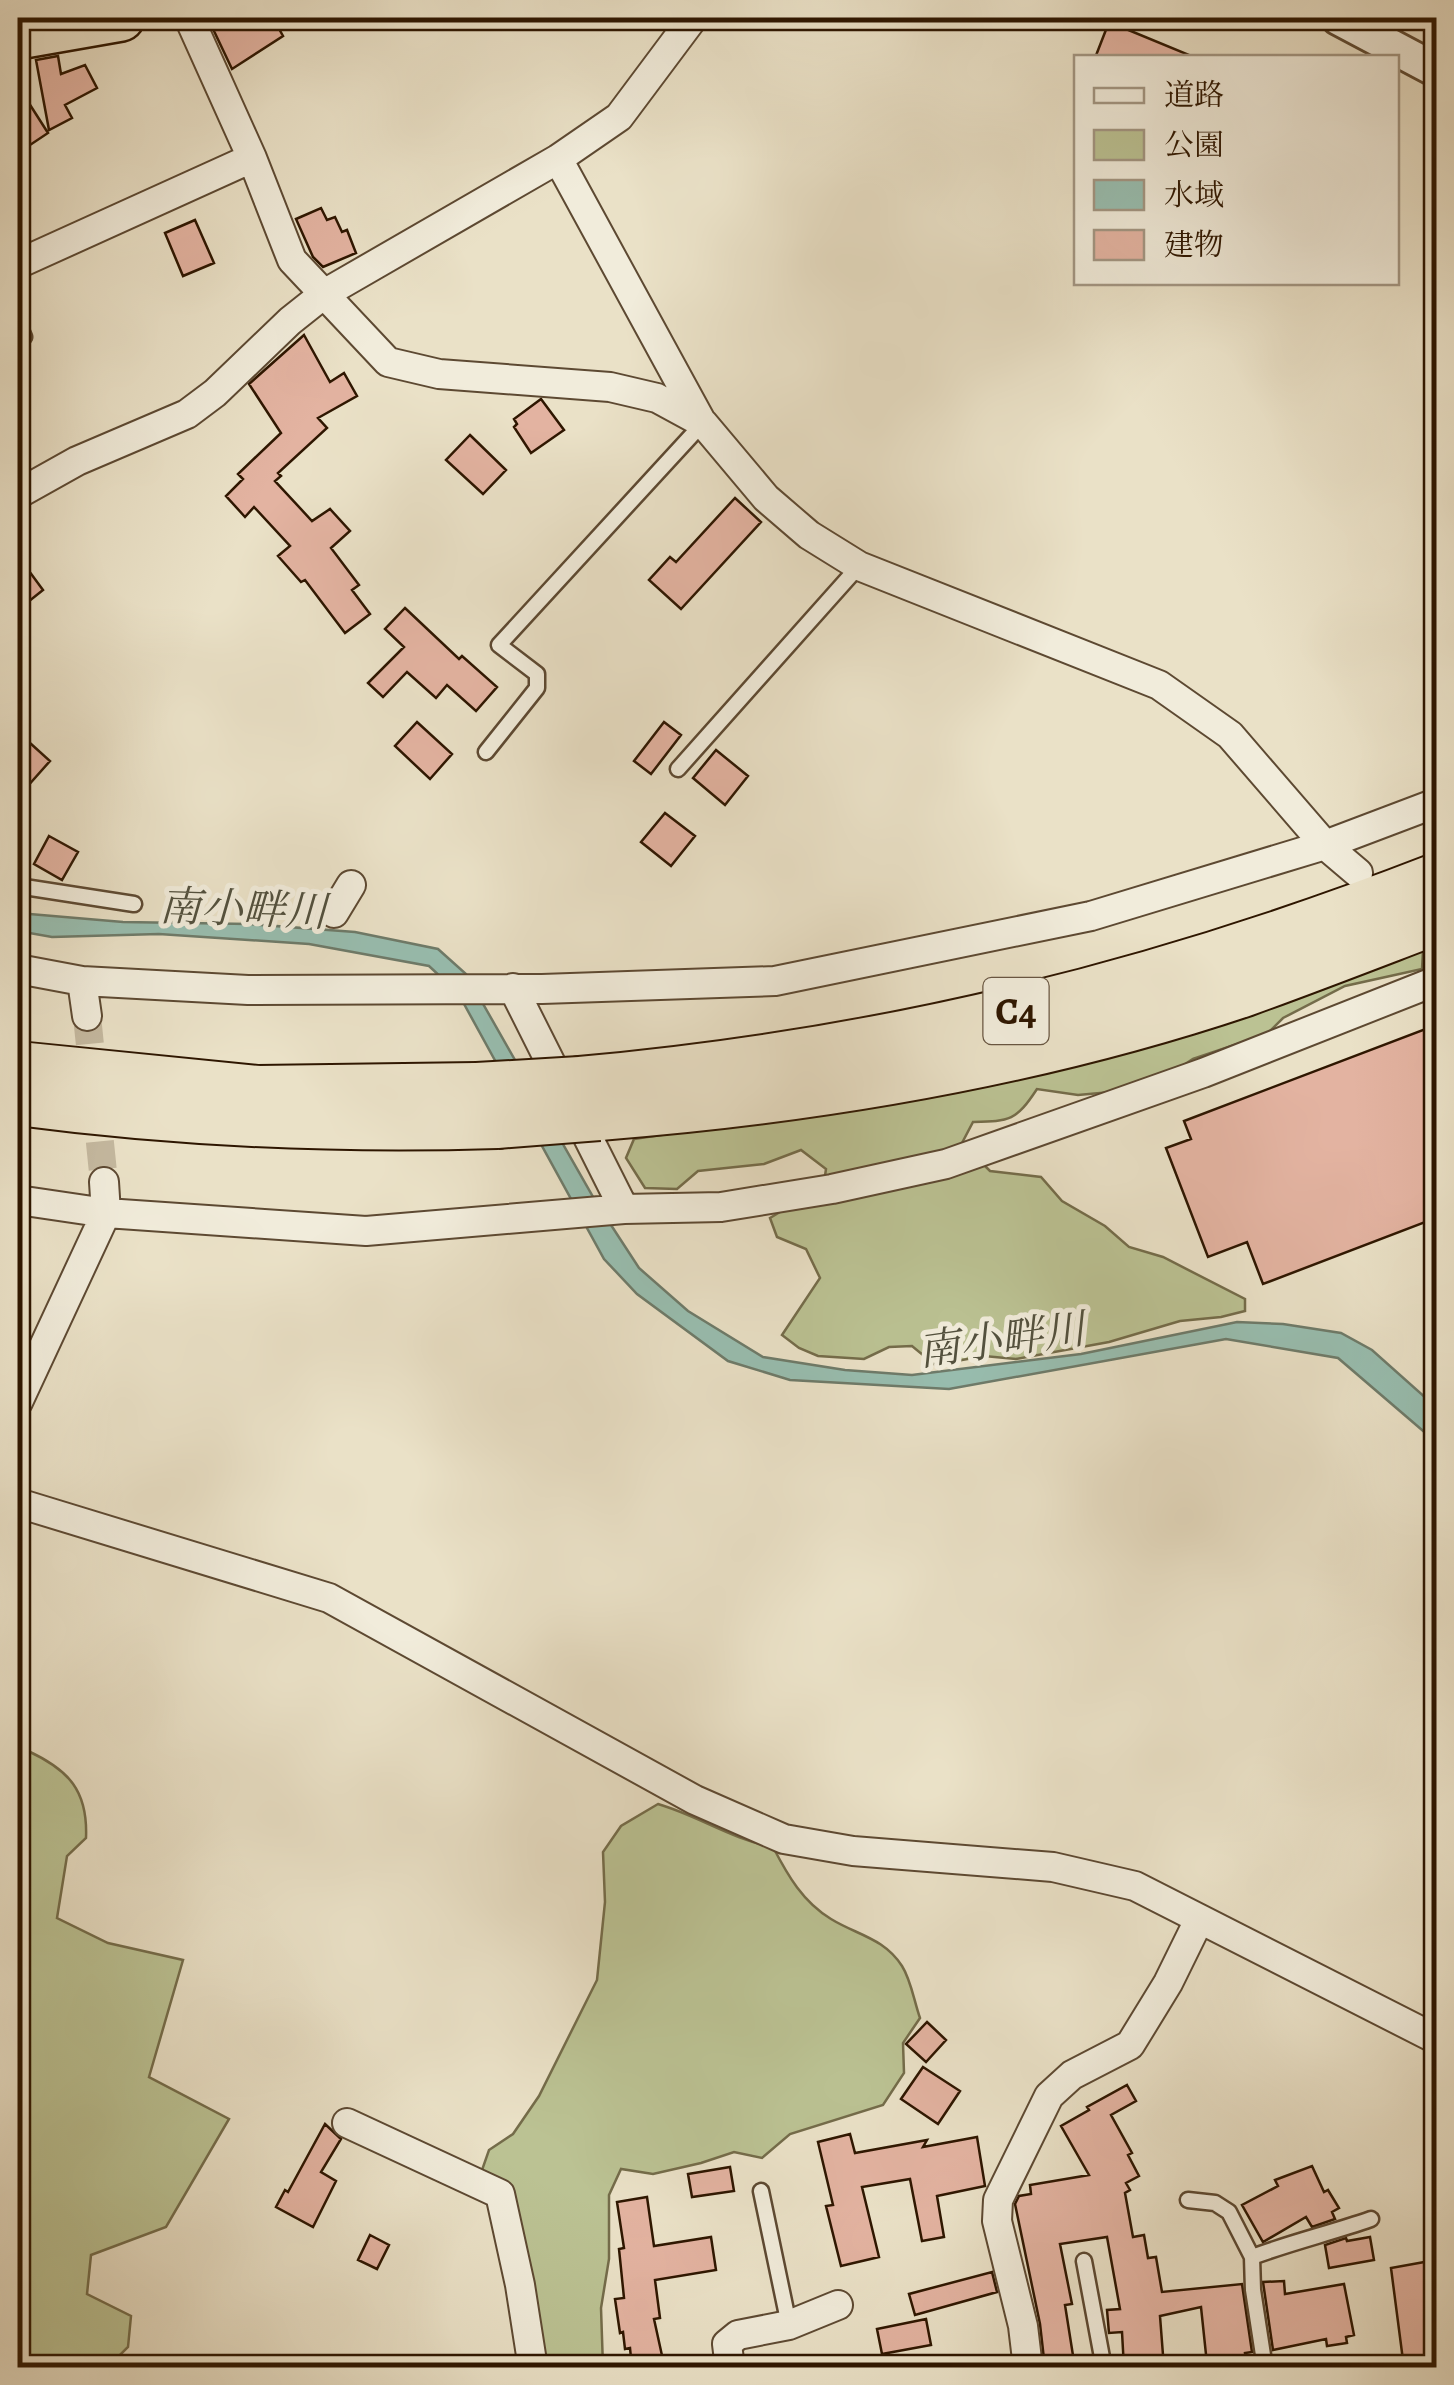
<svg xmlns="http://www.w3.org/2000/svg" width="1454" height="2385" font-family="Alegreya,'Noto Serif JP',serif">
  <style>
    .green { fill: #bbc293; stroke: #746c4a; stroke-width: 2.5 }
    .water { fill: #98beb0; stroke: #6e7b6a; stroke-width: 2.5 }
    .building { fill: #e3b3a1; stroke: #2e1600; stroke-width: 2.5 }
    .lines { fill: none; stroke-linecap: round; stroke-linejoin: round }
    .minor-tunnel { stroke: #c4b89f; stroke-width: 28; stroke-dasharray: 28 14; stroke-linecap: butt }
    .service-casing { stroke: #5d4932; stroke-width: 19 }
    .minor-casing { stroke: #5d4932; stroke-width: 32 }
    .tertiary-casing { stroke: #5d4932; stroke-width: 38 }
    .trunk-casing { stroke: #2e1600; stroke-width: 50 }
    .motorway-casing { stroke: #2e1600; stroke-width: 52 }
    .service { stroke: #f1ecdb; stroke-width: 14 }
    .minor { stroke: #f1ecdb; stroke-width: 28 }
    .tertiary { stroke: #f1ecdb; stroke-width: 32 }
    .trunk { stroke: #eae1c7; stroke-width: 45 }
    .motorway { stroke: #eae1c7; stroke-width: 48 }
    .motorway-bridge-casing { stroke: #2e1600; stroke-width: 52; stroke-linecap: butt }
    .motorway-bridge { stroke: #eae1c7; stroke-width: 48 }
    .labels { text-anchor: middle; stroke-width: 10; stroke-linejoin: round; paint-order: stroke }
    .shield { fill: #f1ecdb; stroke: #685642; stroke-width: 2.5 }
    .shield-label { font-size: 38px; font-weight: bold; fill: #2e1600 }
    .water-label { font-size: 42px; font-style: italic; fill: #53513e; stroke: #f1ecdb }
  </style>
  <rect width="100%" height="100%" fill="#eae1c7"/>
  <filter id="stains"><feTurbulence type="fractalNoise" baseFrequency=".002" numOctaves="4"/><feColorMatrix values="0 0 0 0 .2 0 0 0 0 .09 0 0 0 0 .02 0 0 0 .5 -.17"/></filter>
  <radialGradient id="worn" r=".72"><stop offset=".6" stop-color="#630" stop-opacity="0"/><stop offset="1" stop-color="#630" stop-opacity=".3"/></radialGradient>
  <!-- green -->
  <path class="green" d="M1392,943l31,8 -1,18 -77,17 -62,32 -16,16 -74,25 -20,13 -62,20 -33,3 -41,-6c-21,32 -27,32 -64,33l-11,21 28,28 51,6 21,24 43,25 24,21 34,10 82,42v12l-24,6 -41,4 -71,21 -93,17 -32,-3 -49,9 -23,-19 -23,1 -25,12 -46,-3 -19,-8 -17,-13 38,-57 -14,-29 -29,-12 -7,-19 20,-12 31,-3 5,-34 -25,-19 -37,14 -66,7 -21,18 -32,-1 -19,-30 8,-19 148,-22z
    M28,1751c41,19 60,40 58,87l-19,18 -10,62 51,25 75,17 -34,117 80,42 -63,108 -75,28 -4,39 44,22 -3,31 -19,19 -91,1v-613z
    M658,1804c41,12 73,35 115,43 15,29 30,55 58,72 26,16 53,19 71,47 9,14 12,35 18,52l-17,25 1,30 -21,32 -93,29 -28,24 -28,-6 -33,11 -48,11 -32,-5 -12,26v64l-8,49 2,59h-65l-27,-172 -29,-25 7,-20 24,-16 26,-38 58,-116 8,-78 -2,-50 18,-26z"/>
  <!-- water -->
  <path class="water" d="M18,913l105,9 126,2 106,8 83,17 28,25 130,228 43,66 49,43 75,46 82,13 67,5 169,-21 156,-32 46,2 58,9 31,17 64,57v35l-98,-84 -112,-19 -277,50 -159,-9 -62,-19 -91,-67 -33,-35 -146,-266 -29,-27 -120,-22 -150,-10 -107,3 -34,-6z"/>
  <!-- building -->
  <path class="building" d="M238,18h35l10,18 -51,33 -18,-38z
    M1109,22l85,35v1h-99z
    M58,56l3,18 24,-9 12,23 -32,17 7,13 -23,12 -13,-70z
    M18,86l30,47 -30,20z
    M321,208l6,12 8,-3 7,15 5,-2 9,23 -33,14 -10,-10 -17,-38z
    M195,220l19,43 -31,13 -18,-43z
    M304,335l26,47 14,-9 13,23 -39,22 9,10 -49,45 3,3 -6,5 37,40 18,-12 20,22 -19,17 28,37 -7,5 18,24 -25,19 -40,-53 -4,2 -23,-26 12,-10 -36,-39 -9,10 -19,-21 17,-17 -5,-5 43,-41 -32,-49z
    M541,399l23,31 -33,23 -17,-26 3,-3 -3,-5z
    M470,435l36,35 -23,24 -37,-34z
    M735,498l26,24 -80,87 -32,-29 21,-23 6,5z
    M18,556l25,34 -25,20z
    M405,608l54,51 3,-3 35,31 -21,24 -29,-26 -11,13 -29,-26 -24,25 -15,-14 36,-36 -19,-18z
    M417,722l35,32 -22,25 -35,-33z
    M664,722l17,13 -30,39 -17,-13z
    M30,743l20,18 -32,36v-41z
    M716,750l32,26 -23,29 -32,-27z
    M665,813l30,23 -24,30 -30,-24z
    M49,836l29,16 -16,28 -28,-16z
    M1436,1025v193l-173,66 -16,-42 -39,15 -42,-109 25,-9 -7,-18z
    M927,2022l19,18 -20,22 -20,-18z
    M923,2067l37,24 -22,33 -37,-25z
    M1127,2085l9,16 -25,14 21,38 -4,2 11,21 -13,7 4,7 -5,3 8,44 11,-2 4,23 8,-1 6,35 80,-8 10,68 -7,1 1,7 -39,4 -6,-57 -41,9 4,52h-40l-2,-36 -13,1 -2,-23 13,-1 -13,-72 -47,7 12,60 -7,1 10,63h-30l-5,-44 -25,-120 4,-8 12,-2 -1,-9 59,-10 -28,-49 28,-16 -2,-3z
    M325,2124l16,15 -20,33 15,9 -23,46 -37,-20 9,-17 3,2z
    M850,2134l5,19 72,-13 -4,7 54,-10 8,49 -48,10 7,41 -22,4 -12,-62 -48,8 17,70 -38,9 -15,-60 7,-1 -15,-63z
    M1312,2166l12,26 4,-2 11,18 -7,4 3,7 -23,8 -6,-10 -43,25 -21,-37 36,-19 -3,-6z
    M730,2167l4,24 -42,6 -4,-23z
    M647,2197l7,49 57,-9 5,33 -61,10 5,38 -6,1 9,41 -31,8 -2,-20 -5,1 -2,-17 -3,1 -5,-34 9,-1 -5,-49 5,-1 -7,-46z
    M370,2235l19,10 -12,24 -19,-9z
    M1370,2237l4,23 -45,8 -4,-23 21,-7 1,3z
    M1430,2261l6,37v39l-4,1 3,30h-31l-13,-100z
    M992,2272l5,20 -82,23 -6,-21z
    M1284,2281l1,13 59,-10 10,51 -8,2 1,6 -20,3 -1,-7 -53,11 -10,-68z
    M926,2319l5,26 -49,9 -5,-25z"/>
  <g class="lines">
    <!-- minor-tunnel -->
    <path class="minor-tunnel" d="M87,1016l17,166"/>
    <!-- service casing -->
    <g class="service-casing">
      <path id="service" d="M18,323l6,14
        M486,752l51,-64v-14l-38,-29 204,-222
        M678,769l181,-203
        M18,886l116,18
        M761,2191l28,134
        M1188,2200l27,3 14,9 23,45 1,33 12,78
        M1252,2257c40,-15 79,-24 119,-38
        M1084,2261l20,107"/>
    </g>
    <!-- minor casing -->
    <g class="minor-casing">
      <path id="minor" d="M189,18l63,140 40,102 96,102 51,12 171,13 47,11 46,25 63,75 43,37 50,31 300,119 71,50 95,110 33,28
        M558,159l143,262
        M18,264l234,-106
        M18,494l59,-33 110,-47 28,-21 75,-72 34,-27 234,-135 61,-42 74,-99
        M334,913l17,-28
        M18,969l64,12 166,9 294,-1 233,-8 316,-65 234,-71 111,-42
        M82,981l5,35
        M513,988l111,221
        M18,1200l88,13 260,18 258,-22 97,-2 111,-18 114,-25 257,-91 233,-92
        M18,1402l88,-189 -2,-31
        M18,1503l311,95 366,202 89,39 69,12 200,16 82,19 301,153
        M347,2123l153,71 20,91 13,83
        M730,2368l-3,-24 11,-9 51,-10 49,-20
        M1028,2368l-5,-42 -26,-105 1,-21 51,-104 23,-21 58,-30 38,-62 31,-63"/>
    </g>
    <!-- tertiary casing -->
    <g class="tertiary-casing">
      <path id="tertiary" d="M1338,18l98,52"/>
    </g>
    <!-- trunk casing -->
    <g class="trunk-casing">
      <path id="trunk" d="M18,36l103,-18"/>
    </g>
    <!-- motorway casing -->
    <g class="motorway-casing">
      <path id="motorway" d="M18,1066l240,24 219,-3
        M580,1081c302,-27 575,-94 856,-203
        M18,1101c159,21 318,28 479,23
        M599,1116c218,-17 438,-54 646,-124 64,-23 128,-48 191,-72"/>
    </g>
    <!-- service -->
    <use href="#service" class="service"/>
    <!-- minor -->
    <use href="#minor" class="minor"/>
    <!-- tertiary -->
    <use href="#tertiary" class="tertiary"/>
    <!-- trunk -->
    <use href="#trunk" class="trunk"/>
    <!-- motorway -->
    <use href="#motorway" class="motorway"/>
    <!-- motorway-bridge casing -->
    <g class="motorway-bridge-casing">
      <path id="motorway-bridge" d="M477,1087l103,-6
        M497,1124l102,-8"/>
    </g>
    <!-- motorway-bridge -->
    <use href="#motorway-bridge" class="motorway-bridge"/>
  </g>
  <g class="labels">
    <!-- shield labels -->
    <rect class="shield" x="983.5" y="978" width="65" height="66" rx="8"/>
    <g class="shield-label">
      <text x="1016" y="1024">C4</text>
    </g>
    <!-- water labels -->
    <g class="water-label">
      <text transform="translate(243 908) rotate(2)" y="15">南小畔川</text>
      <text transform="translate(1001 1339) rotate(-8)" y="15">南小畔川</text>
    </g>
  </g>
  <!-- margin -->
  <rect width="1454" height="2385" fill="none" stroke="#eae1c7" stroke-width="60"/>
  <rect x="20" y="20" width="1414" height="2345" fill="none" stroke="#2e1600" stroke-width="5"/>
  <rect x="30" y="30" width="1394" height="2325" fill="none" stroke="#2e1600" stroke-width="2.5"/>
  <!-- legend -->
  <rect x="1074" y="55" width="325" height="230" fill="#f1ecdb" stroke="#a39683" stroke-width="2.5"/>
  <rect x="1094" y="88" width="50" height="15" fill="#f1ecdb" stroke="#a39683" stroke-width="2.5"/>
  <text x="1164" y="105" font-size="30" fill="#2e1600">道路</text>
  <rect x="1094" y="130" width="50" height="30" fill="#bbc293" stroke="#a39683" stroke-width="2.5"/>
  <text x="1164" y="155" font-size="30" fill="#2e1600">公園</text>
  <rect x="1094" y="180" width="50" height="30" fill="#98beb0" stroke="#a39683" stroke-width="2.5"/>
  <text x="1164" y="205" font-size="30" fill="#2e1600">水域</text>
  <rect x="1094" y="230" width="50" height="30" fill="#e3b3a1" stroke="#a39683" stroke-width="2.5"/>
  <text x="1164" y="255" font-size="30" fill="#2e1600">建物</text>
  <rect width="100%" height="100%" filter="url(#stains)"/>
  <rect width="100%" height="100%" fill="url(#worn)"/>
</svg>
